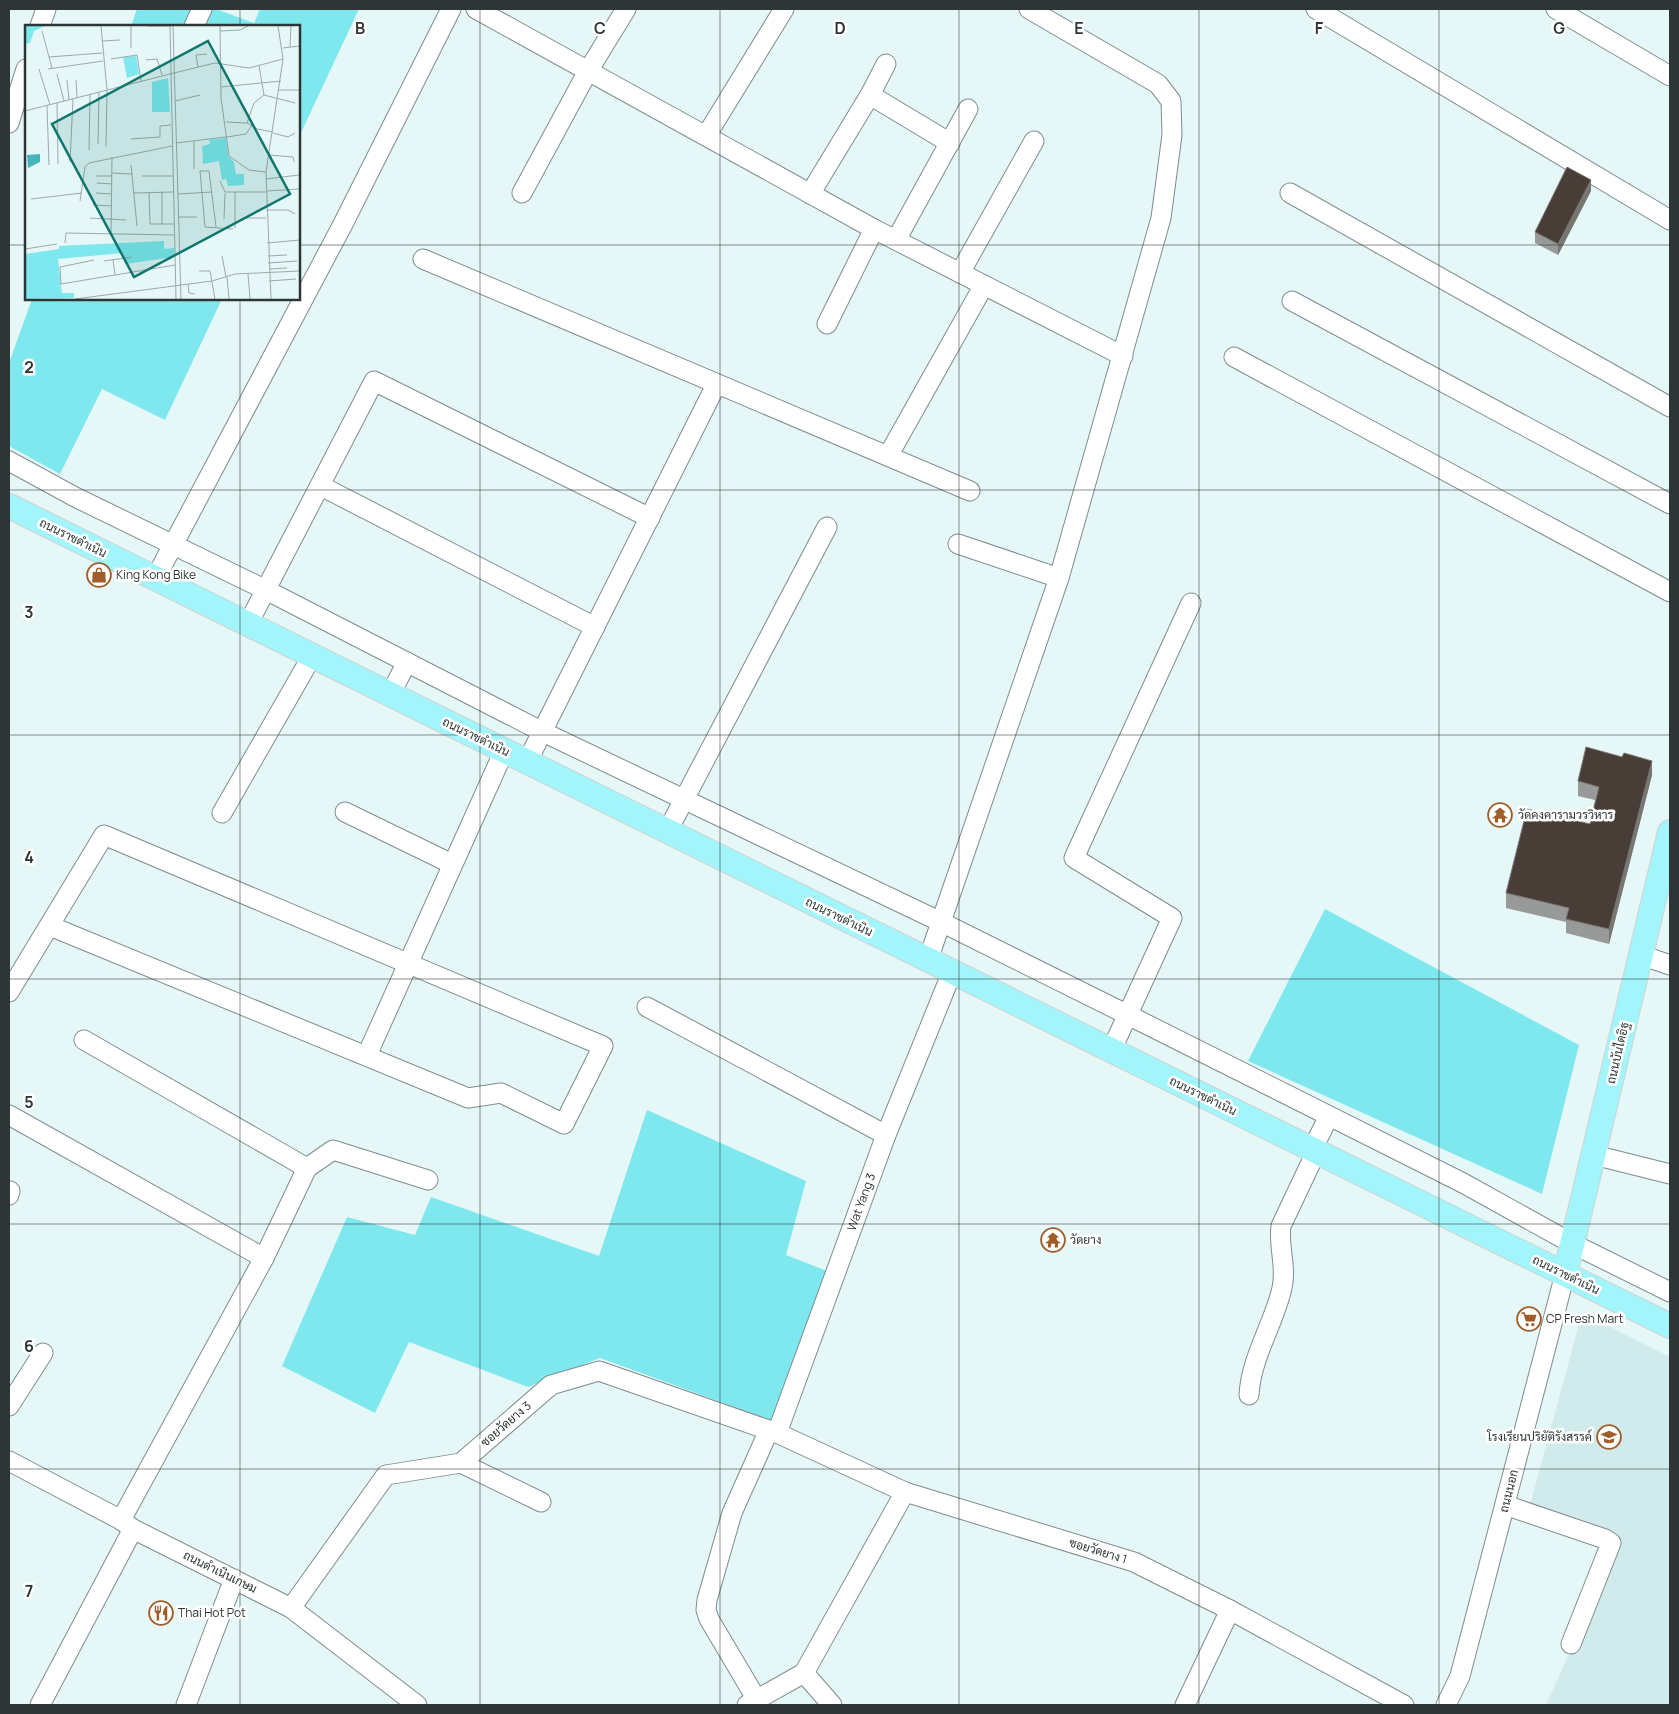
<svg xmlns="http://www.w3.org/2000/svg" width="1679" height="1714" font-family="Manrope,Sarabun,sans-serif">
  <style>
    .built { fill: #d1ebec }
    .green { fill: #7fe8ee }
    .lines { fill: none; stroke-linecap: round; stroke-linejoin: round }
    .minor-casing { stroke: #7e8d8e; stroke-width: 21 }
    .major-casing { stroke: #d1d3d3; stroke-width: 26 }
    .minor { stroke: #fff; stroke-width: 19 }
    .major { stroke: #a2f5fa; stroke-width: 24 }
    .wall { fill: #979a98 }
    .shaded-wall { fill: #777671 }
    .building { fill: #483e37; stroke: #777671 }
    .grid { fill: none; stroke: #2e3535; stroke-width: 1; stroke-opacity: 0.55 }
    .labels { text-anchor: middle; stroke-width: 5; stroke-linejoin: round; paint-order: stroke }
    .street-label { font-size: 12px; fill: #2e3535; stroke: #fff }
    .poi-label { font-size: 12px; fill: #2e3535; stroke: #fff; text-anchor: start }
    .inset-road { fill: none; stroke: #9ca9aa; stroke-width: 1 }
    .view { fill: #0f766e; fill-opacity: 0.15; stroke: #0f766e; stroke-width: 2.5 }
    .inset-edge { fill: none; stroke: #2e3535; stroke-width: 2.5 }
    .grid-label { font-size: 16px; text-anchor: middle; font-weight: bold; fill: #2e3535; stroke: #fff; stroke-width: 5; stroke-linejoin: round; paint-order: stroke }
  </style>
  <rect width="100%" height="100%" fill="#e6f7f8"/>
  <!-- built -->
  <path class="built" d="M1582,1313l88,44v348h-124l70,-155 -89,-34z"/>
  <!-- green -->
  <path class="green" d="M137,9h79l38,14 6,-14h99l-60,128v-111h-168z
    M32,299h190l-57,121 -63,-31 -42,85 -51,-28v-83z
    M1325,909l254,136 -37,149 -294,-133z
    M647,1110l159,71 -20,74 41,16 -54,150 -173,-63 -72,29 -119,-45 -34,71 -93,-47 65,-149 68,18 16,-38 168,59z"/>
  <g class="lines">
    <!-- minor casing -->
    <g class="minor-casing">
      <g id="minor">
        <path d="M476,9l398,220 249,127"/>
        <path d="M1316,9l354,211"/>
        <path d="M1556,9l114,67"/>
        <path d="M40,26l6,-17"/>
        <path d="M194,26l8,-17"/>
        <path d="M870,95l80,48"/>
        <path d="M9,123l17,-54"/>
        <path d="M706,136l78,-127"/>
        <path d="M522,193l66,-122 38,-62"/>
        <path d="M1290,193l380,214"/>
        <path d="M810,194l60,-99 16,-31"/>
        <path d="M896,240l72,-131"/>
        <path d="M423,259l547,232"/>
        <path d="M960,273l74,-132"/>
        <path d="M1292,301l378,203"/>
        <path d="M827,324l47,-95"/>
        <path d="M1234,357l436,235"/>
        <path d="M888,456l96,-171"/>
        <path d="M9,461l66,36 191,93 277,142 398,190 187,93 335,168 110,61 97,48"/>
        <path d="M321,486l274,141"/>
        <path d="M958,544l101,34"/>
        <path d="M155,579l188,-355 108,-215"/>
        <path d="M248,624l126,-243 276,137"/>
        <path d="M390,695l17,-33"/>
        <path d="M527,762l189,-377"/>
        <path d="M345,812l107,52"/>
        <path d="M222,813l90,-157"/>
        <path d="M667,832l160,-305"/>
        <path d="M1641,955l29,10"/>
        <path d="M928,960l131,-382 102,-360 11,-83 -1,-34 -13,-17 -129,-75"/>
        <path d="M9,992l95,-157 499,211 -39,78 -63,-31 -33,5 -418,-172"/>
        <path d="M647,1007l239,128"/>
        <path d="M84,1040l223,128"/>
        <path d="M1111,1051l61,-133 -98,-60 117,-255"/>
        <path d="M367,1055l137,-304"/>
        <path d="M9,1115l255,143"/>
        <path d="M1312,1150l17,-34"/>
        <path d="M1594,1155l76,19"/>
        <path d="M9,1195l1,-4"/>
        <path d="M1249,1395c2,-38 25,-71 33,-107 5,-21 -4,-41 -1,-62l35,-74"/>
        <path d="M9,1406l34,-53"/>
        <path id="s1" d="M777,1433l109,-298 66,-163"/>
        <path d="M9,1461l112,59 12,9 158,79 126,97"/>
        <path d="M461,1463l80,39"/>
        <path d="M1505,1505l100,34 6,4 -40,101"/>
        <path d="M121,1520l143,-262 43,-90 26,-18 95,30"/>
        <path d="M291,1608l95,-133 75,-12 90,-78 48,-14 178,62 128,59 229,70 96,48 174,95"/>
        <path d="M804,1673l28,32"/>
        <path d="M757,1700l-48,-81 -3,-9 1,-10 25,-87 37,-83"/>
        <path d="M40,1705l93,-176"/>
        <path d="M186,1705l48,-126"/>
        <path d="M747,1705l57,-32 101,-181"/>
        <path d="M1185,1705l45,-95"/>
        <path d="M1446,1705l14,-29 105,-402"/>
      </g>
    </g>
    <!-- major casing -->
    <g class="major-casing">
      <path id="major" d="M9,506l1661,820
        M1565,1274l105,-442"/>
    </g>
    <!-- minor -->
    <use href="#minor" class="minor"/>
    <!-- major -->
    <use href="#major" class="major"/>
  </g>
  <!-- wall -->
  <path class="wall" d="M1591,191l-33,64 -23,-12v-11z
    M1652,775l-43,169 -43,-11v-11l-60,-14v-15l84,-69 5,-24 -17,-4v-15z"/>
  <!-- shaded-wall -->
  <path class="shaded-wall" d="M1591,180v11l-33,64v-11z
    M1652,761v14l-43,169v-15z"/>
  <!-- building -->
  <path class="building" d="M1567,167l24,13 -33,64 -23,-12z
    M1586,747l36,10 2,-4 28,8 -43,168 -43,-10 3,-11 -63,-15 21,-84 63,15 9,-37 -21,-6z"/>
  <!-- grid -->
  <path class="grid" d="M240,9v17M480,9v1696M720,9v1696M959,9v1696M1199,9v1696M1439,9v1696M9,245h17M299,245h1371M240,299v1406M9,490h1661M9,735h1661M9,979h1661M9,1224h1661M9,1469h1661"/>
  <!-- icons -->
  <defs>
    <g id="shop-ring" transform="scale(1.25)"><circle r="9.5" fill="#fff" stroke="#9f5e29" stroke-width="1.5"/><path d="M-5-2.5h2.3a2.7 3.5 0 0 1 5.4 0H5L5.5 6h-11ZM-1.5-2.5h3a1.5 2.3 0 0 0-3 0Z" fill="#9f5e29"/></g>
    <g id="temple-ring" transform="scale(1.25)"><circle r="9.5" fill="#fff" stroke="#9f5e29" stroke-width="1.5"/><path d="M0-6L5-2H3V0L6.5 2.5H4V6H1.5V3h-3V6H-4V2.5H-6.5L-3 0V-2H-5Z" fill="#9f5e29"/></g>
    <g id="supermarket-ring" transform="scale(1.25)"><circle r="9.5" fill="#fff" stroke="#9f5e29" stroke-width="1.5"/><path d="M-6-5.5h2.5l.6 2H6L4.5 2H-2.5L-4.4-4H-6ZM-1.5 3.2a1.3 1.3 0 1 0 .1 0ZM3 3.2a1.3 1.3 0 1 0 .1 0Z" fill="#9f5e29"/></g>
    <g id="school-ring" transform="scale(1.25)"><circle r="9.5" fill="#fff" stroke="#9f5e29" stroke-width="1.5"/><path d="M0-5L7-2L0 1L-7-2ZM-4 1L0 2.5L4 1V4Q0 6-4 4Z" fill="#9f5e29"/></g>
    <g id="restaurant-ring" transform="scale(1.25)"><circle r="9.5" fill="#fff" stroke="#9f5e29" stroke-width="1.5"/><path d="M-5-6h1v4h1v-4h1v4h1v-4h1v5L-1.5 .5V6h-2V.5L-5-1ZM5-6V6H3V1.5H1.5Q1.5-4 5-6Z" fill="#9f5e29"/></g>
  </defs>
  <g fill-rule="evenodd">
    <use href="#shop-ring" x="99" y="575"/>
    <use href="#temple-ring" x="1500" y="815"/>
    <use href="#temple-ring" x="1053" y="1240"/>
    <use href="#supermarket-ring" x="1529" y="1319"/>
    <use href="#school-ring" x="1609" y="1437"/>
    <use href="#restaurant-ring" x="161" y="1613"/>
  </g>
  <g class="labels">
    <!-- street labels -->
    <g class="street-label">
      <text transform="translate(73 538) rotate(26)" y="4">ถนนราชดำเนิน</text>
      <text transform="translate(476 737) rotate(26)" y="4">ถนนราชดำเนิน</text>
      <text transform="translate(839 917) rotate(26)" y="4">ถนนราชดำเนิน</text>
      <text transform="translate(1618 1053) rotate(-77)" y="4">ถนนบันไดอิฐ</text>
      <text transform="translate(1203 1096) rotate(26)" y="4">ถนนราชดำเนิน</text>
      <text dy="4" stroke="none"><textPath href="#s1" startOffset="246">Wat Yang 3</textPath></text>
      <text transform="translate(1566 1275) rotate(26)" y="4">ถนนราชดำเนิน</text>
      <text transform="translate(506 1424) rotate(-41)" y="4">ซอยวัดยาง 3</text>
      <text transform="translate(1509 1491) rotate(-76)" y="4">ถนนนอก</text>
      <text transform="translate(1098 1551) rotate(17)" y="4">ซอยวัดยาง 1</text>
      <text transform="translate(220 1572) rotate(26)" y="4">ถนนดำเนินเกษม</text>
    </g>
    <!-- poi labels -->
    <g class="poi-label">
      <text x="116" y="579">King Kong Bike</text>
      <text x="1518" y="819">วัดคงคารามวรวิหาร</text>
      <text x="1070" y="1244">วัดยาง</text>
      <text x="1546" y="1323">CP Fresh Mart</text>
      <text x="1592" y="1441" text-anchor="end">โรงเรียนปริยัติรังสรรค์</text>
      <text x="178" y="1617">Thai Hot Pot</text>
    </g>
  </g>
  <!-- overview -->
  <g transform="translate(25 25)">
    <rect width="275" height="275" fill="#e6f7f8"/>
    <path d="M0,1h20l-11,5 -4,12 -5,1zM111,31l3,18 -12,4 -4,-21zM143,53l2,34h-18v-30zM201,113l2,18 6,6 2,12h8v11l-16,1 -2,-7 -4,1 -3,-19 -16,3 -1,-18 8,-2 -1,-4zM139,216v8l10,-1v9l-49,7 -2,-11 -65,6 4,34h12v5l-49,1v-45l34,-5v-3z" fill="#7fe8ee"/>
    <path d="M15,129v8l-12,6 -1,-13z" fill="#47b4ba"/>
    <path class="inset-road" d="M76,1l6,64 -1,57M106,1v22M122,1h23M145,1l6,273M148,1l8,273M195,1l1,72 8,58 20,14 17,2M17,6l10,37M195,6l20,-1 8,-4M77,16l18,-1M265,22l1,-21M258,23l17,-2M24,32l53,-4M86,34l26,-4 4,26M121,35l11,-1 5,16M173,42l-2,-12 11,-1M14,44l11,36M23,44l55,-8M149,48l41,-10 34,5 34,-9M32,49l7,27M42,55l2,20M51,55l1,18M196,62l60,-6M254,65h21M239,70l31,8M150,76l25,-6M32,78l1,61M22,81l2,59M0,86l149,-38M201,97l21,1 10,6 16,3M222,98l7,-20 10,-8 -5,-29M248,108l15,4 7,-4M202,112l19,-3 6,-9M106,114l29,-2v-11l11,-1M151,118l50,-6M73,119l1,-52M64,125l1,-56M244,130l24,2 1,5M45,137l3,-63M106,140l6,61M169,144v-28M87,148l20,1M71,151h16M117,151h31M241,154l33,-4M195,156l5,11h41M72,158l15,1M242,166l33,-2M124,167l1,32h24M137,167v32M71,168l16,1M109,168l39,-1M153,169l34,-2M6,174l51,-6M55,176l5,-34 4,-4 83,-17M68,180l19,1M241,185h22l7,4M153,192h19M65,193l36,2M217,193h24M199,194l1,-26M191,202l-7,-56h-9l5,56 28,2M210,203v-36M86,210l1,-78M40,218l1,-10 108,2M242,218l33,-3M0,224l32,-5M197,231l4,21M243,231l19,-1M88,234l2,16M69,235l-34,7 1,17 114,-19M79,236l28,-4M243,238l29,-2M244,244l18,-1M174,246h11l5,28M223,249l2,25M202,252l2,22M244,256l27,-2M163,259l1,9 6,1M50,274l137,-18 23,-7 65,-3M246,274l-5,-127 17,-113 -5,-33"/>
    <path class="view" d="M183,16l82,153 -156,83 -82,-153z"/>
    <rect width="275" height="275" class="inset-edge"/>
  </g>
  <g class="grid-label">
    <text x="360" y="34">B</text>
    <text x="600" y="34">C</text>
    <text x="840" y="34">D</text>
    <text x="1079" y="34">E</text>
    <text x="1319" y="34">F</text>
    <text x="1559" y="34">G</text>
    <text x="29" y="373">2</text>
    <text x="29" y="618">3</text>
    <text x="29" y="863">4</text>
    <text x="29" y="1108">5</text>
    <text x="29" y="1352">6</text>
    <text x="29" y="1597">7</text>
  </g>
  <!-- border -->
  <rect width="1679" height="1714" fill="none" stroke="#2e3535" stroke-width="20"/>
</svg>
